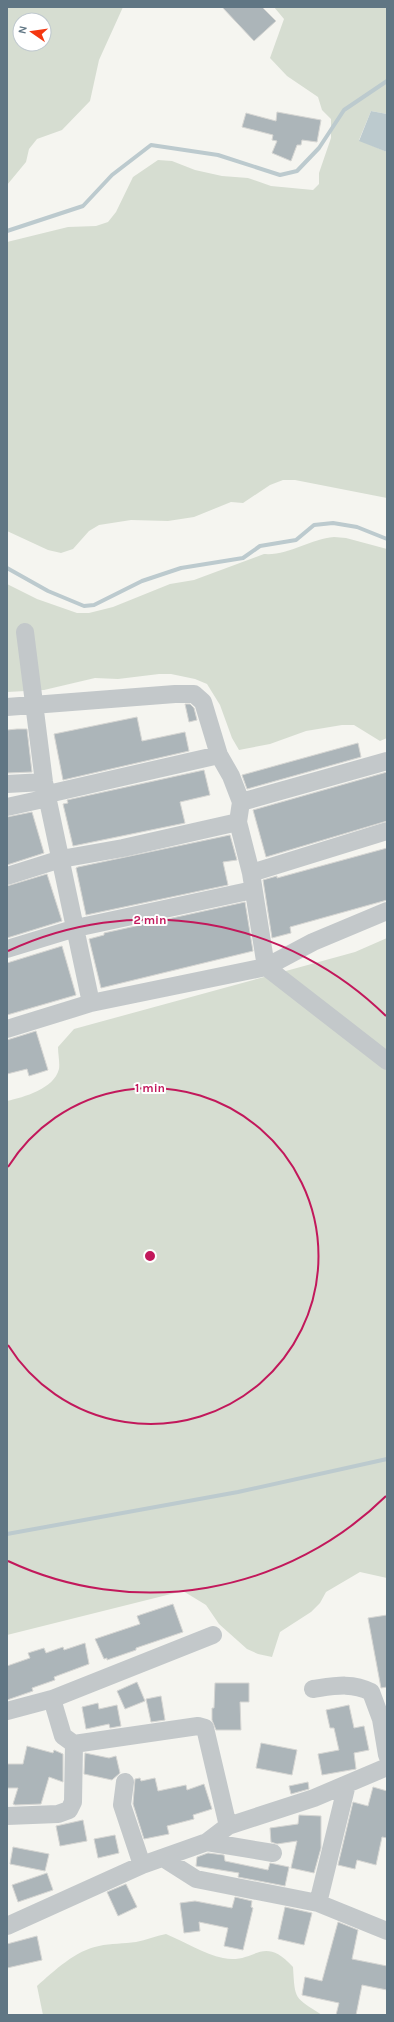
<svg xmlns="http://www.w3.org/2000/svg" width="394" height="2022" font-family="Karla,sans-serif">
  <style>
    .green { fill: #d6ddd1; fill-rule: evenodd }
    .water { fill: #bccace }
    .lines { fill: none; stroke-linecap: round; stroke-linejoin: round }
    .stream { stroke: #bccace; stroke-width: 4 }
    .building { fill: #acb5b9; stroke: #d6d6d3 }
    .minor { stroke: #c3c8ca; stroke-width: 18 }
    .ring { fill: none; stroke: #c2185b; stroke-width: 2 }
    .centre { fill: #c2185b; stroke: #fff; stroke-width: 2 }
    .ring-label { font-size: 12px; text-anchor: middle; font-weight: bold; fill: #c2185b; stroke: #fff; stroke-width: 4; stroke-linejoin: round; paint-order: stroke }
  </style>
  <rect width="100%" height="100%" fill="#f5f5f0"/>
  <!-- green -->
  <path class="green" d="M7,7h116l-24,53 -9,41 -28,29 -25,9 -8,10 -3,13 -19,23zM20,20h24v24h-24z
    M274,7h113v107l-16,-3 -12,29 28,12v346l-92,-18h-12l-13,5 -27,18 -12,-1 -37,15 -26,4 -37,-1 -32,5 -10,6 -16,18 -12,4 -13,-3 -41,-19v-289l61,-15 28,-1 12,-4 8,-10 17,-35 25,-17 14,1 23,9 27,6 26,2 23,8 42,4 6,-6v-11l12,-35v-19l-9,-9 -4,-13 -31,-21 -17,-18 14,-39z
    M334,537l12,1 41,11v189l-7,3 -26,-16h-12l-36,6 -36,13 -31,6 -7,-12 -12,-33 -13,-21 -12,-5 -24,-5h-12l-41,5 -23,-1 -51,12 -37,2v-108l30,15 40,14h12l24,-6 57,-23 24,-4 70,-26c24,2 46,-15 70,-17z
    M387,938v640l-27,-6 -34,20 -6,11 -9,9 -31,20 -8,25 -14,-3 -11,-5 -28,-25 -13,-19 -23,-14 -176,44v-534c17,-4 47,-12 52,-32 1,-6 -1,-15 -1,-22l16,-18 281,-77z
    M166,1934c19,8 38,20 57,24 32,7 39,-25 70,9 2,33 1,30 29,48h-279l-6,-29c17,-15 39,-36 62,-40 12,-3 25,-2 37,-4 10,-2 20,-6 30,-8z"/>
  <!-- water -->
  <path class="water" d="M371,111l16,3v38l-28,-11z"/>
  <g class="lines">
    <!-- stream -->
    <path class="stream" d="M7,231l76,-25 29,-31 39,-30 67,10 62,20 17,-4 22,-23 25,-38 43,-29
      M7,568l41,23 36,15 10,-1 48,-24 39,-13 62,-10 17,-12 36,-6 18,-15 19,-2 24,4 30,12
      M7,1534l231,-42 149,-33"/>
  </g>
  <!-- building -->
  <path class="building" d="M222,7h40l14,14 -22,20z
    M277,112l44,8 -4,22 -15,-2 -1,5h-4l-6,16 -19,-8 5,-12 -5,-1 1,-5 -31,-8 4,-14 30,8z
    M185,704h5l4,4 3,12 -8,2z
    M137,717l5,24 43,-9 4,19 -126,29 -9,-46z
    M17,729h10l5,43 -25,1v-43z
    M358,743l3,14 -114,32 -5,-14z
    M204,770l6,25 -30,7 5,21 -112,23 -10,-42 5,-1 -1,-3z
    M387,772v49l-121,36 -13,-47z
    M32,812l12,41 -37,12v-48z
    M230,835l7,25 -14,2 5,23 -142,30 -10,-47 2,-1z
    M387,848v52l-97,27 1,6 -19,5 -9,-58 14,-4v2z
    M47,874l15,47 -55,17v-52z
    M245,902l8,49 -152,37 -12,-49 15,-4v-2z
    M62,946l14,49 -69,20v-52z
    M36,1031l12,39 -19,6 -2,-7 -20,5v-34z
    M173,1604l10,28 -47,16v2l-29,10v-2l-3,1 -9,-20 45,-15 -3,-8z
    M387,1615v72l-6,1 -13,-70z
    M85,1643l4,21 -35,13 1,3 -23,8 1,3 -26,9v-34l23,-8 -2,-5 16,-5 2,5 17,-6 1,3z
    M137,1682l8,19 -20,8 -8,-18z
    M215,1683h34v19h-9l1,28h-25l-4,-10v-12h2z
    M161,1696l4,24 -14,2 -5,-23z
    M98,1703l1,6 18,-4 4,21 -11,2 -1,-4 -23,5 -4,-22z
    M349,1705l5,23 10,-2 5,24 -15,3 2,16 -34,6 -4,-21 21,-4 -5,-22h-4l-4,-18z
    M261,1743l36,7 -5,25 -36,-7z
    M27,1746l26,7 1,-3 9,4v28l-14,-5 -8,27 -26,1 -2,-1 5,-16h-11v-24h16z
    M85,1753l24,5 7,-2 4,17 -8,7 -28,-6z
    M140,1778l1,3 14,-3 3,13 28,-6 1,5 17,-6 8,25 -19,6 1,4 -27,7 2,8 -25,5 -11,-35 2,-25z
    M308,1782l1,7 -18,5 -2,-8z
    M373,1787l14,4v47l-5,-1 -6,28 -19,-5 -2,9 -17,-4 15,-63 15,4z
    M299,1815l22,1v32l-7,25 -23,-5 6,-27 -20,3 -6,-2 -1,-14 28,-4z
    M83,1820l4,21 -27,5 -4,-20z
    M115,1835l4,18 -21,5 -4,-19z
    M13,1847l36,7 -4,17 -35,-7z
    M208,1853l16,2 1,6 43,9 2,-7 19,4 -4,19 -47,-9 1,-4 -43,-7 1,-9z
    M47,1873l6,17 -35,12 -6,-17z
    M126,1884l11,23 -19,9 -11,-24z
    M235,1897l17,4 -1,6 2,1 -10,42 -19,-4 4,-18 -29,-6 1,9 -16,2 -4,-30 15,-2 37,7z
    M285,1907l27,6 -8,32 -26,-6z
    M338,1922l20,8 -6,29 35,7v24l-25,-5 -6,30h-20l3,-12 -37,-8 3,-18 17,4z
    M37,1936l5,24 -35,8v-24z"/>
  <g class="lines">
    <!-- minor -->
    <path class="minor" d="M25,632l19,150 47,221
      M7,707l168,-13h19l9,8 16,53 12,21 10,26 -3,20 13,51 15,94 121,94
      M7,784l37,-2
      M48,794l171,-39
      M241,802l146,-41
      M7,807l41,-9
      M251,873l136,-42
      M7,876l54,-17 62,-11 115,-26
      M7,949l69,-21 177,-38
      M7,1029l84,-26 175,-36 47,-25 74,-31
      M213,1635l-161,64 11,37 11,8 124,-18 7,2 23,98
      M313,1689c21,-3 39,-7 58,3l10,27 6,36
      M7,1711l45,-12
      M125,1782l-3,23 20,60
      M7,1816l51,-2 11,-4 4,-8 1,-58
      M207,1842l66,11
      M163,1858l33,21 122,24 69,28
      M318,1903l29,-119
      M7,1926l135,-61 65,-23 21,-16 86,-28 73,-31"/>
  </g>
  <!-- distance rings -->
  <g class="ring">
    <path d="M8 1167A168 168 0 1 1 8 1345"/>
    <path d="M386 1496A336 336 0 0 1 8 1561M8 951A336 336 0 0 1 386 1016"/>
  </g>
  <circle cx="150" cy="1256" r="6" class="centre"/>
  <g class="ring-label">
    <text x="150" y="924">2 min</text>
    <text x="150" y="1092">1 min</text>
  </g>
  <!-- border -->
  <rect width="394" height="2022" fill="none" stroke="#607684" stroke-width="16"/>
  <!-- north arrow -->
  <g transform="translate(32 32) rotate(283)"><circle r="19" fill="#ffffff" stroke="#bfc8ce"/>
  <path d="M0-3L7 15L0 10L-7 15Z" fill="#f43711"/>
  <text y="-6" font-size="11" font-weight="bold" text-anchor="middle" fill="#607684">N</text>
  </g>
</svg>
